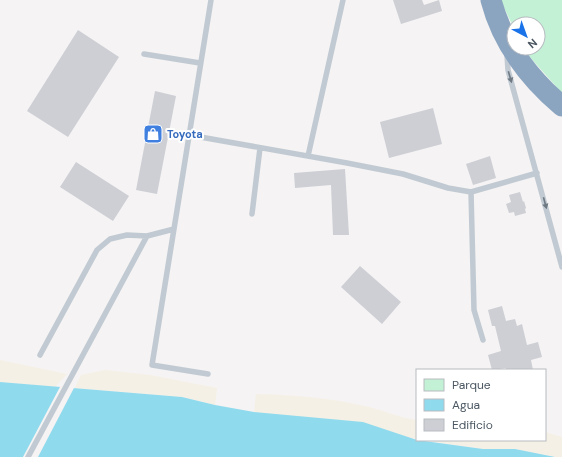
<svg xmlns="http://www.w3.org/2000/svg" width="562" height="457" font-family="'DM Sans',sans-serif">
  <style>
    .green { fill: #c3f1d5 }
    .sand { fill: #f5f0e5 }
    .water { fill: #90daee }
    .pier { fill: #f5f3f3 }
    .building { fill: #cdcfd5 }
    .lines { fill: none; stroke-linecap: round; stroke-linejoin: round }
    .lane { stroke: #c1cad2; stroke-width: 5.5 }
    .highway { stroke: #8ba5c1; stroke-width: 21 }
    .oneway { fill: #6e7983 }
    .labels { text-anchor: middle; stroke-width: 4; stroke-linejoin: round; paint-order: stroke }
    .shop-label { font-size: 11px; font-weight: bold; fill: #366cbe; stroke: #fff; text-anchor: start }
  </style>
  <rect width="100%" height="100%" fill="#f5f3f3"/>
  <!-- green -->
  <path class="green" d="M500,0h62v93l-34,-38 -4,-7h14v-24h-24v4z"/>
  <!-- sand -->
  <path class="sand" d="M0,360l67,14 -12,13 -55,-5z
    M105,370l45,5 67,13 -2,17 -33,-8 -107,-9 6,-13z
    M256,394c39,1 76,4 113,13 16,4 31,11 48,13v19l-163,-27z
    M545,432l17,5v20h-7l-40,-8h-32l-61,-9h123z"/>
  <!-- water -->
  <path class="water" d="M0,382l182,15 33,8 39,7 109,10 54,18 66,9h32l40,8h-555z"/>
  <!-- pier -->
  <path class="pier" d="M61,385l14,1 -37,71h-15z"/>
  <!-- building -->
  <path class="building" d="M393,0h29l2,5 15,-5 3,11 -41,13z
    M78,30l41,27 -51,80 -41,-26z
    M155,91l21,5 -19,98 -21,-4z
    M433,108l9,36 -53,14 -9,-36z
    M490,156l6,22 -23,7 -7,-21z
    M76,162l53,34 -16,25 -53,-34z
    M345,169l4,66h-16l-2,-50 -36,3 -1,-15z
    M520,192l3,10 1,-1 2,7 -1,1 1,4 -11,3 -1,-4 -5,1 -3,-9 5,-2 -2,-7z
    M360,266l41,36 -19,22 -41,-37z
    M502,306l4,15 9,-2 2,7 5,-2 5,21 11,-3 4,15 -11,3 2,10h-27v-2l-14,2 -4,-15 13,-4 -6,-25h-3l-4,-16z"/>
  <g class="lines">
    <!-- lane -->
    <path class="lane" d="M144,54l56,9
      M507,55l1,15 54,197
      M189,135l158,28 56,11 45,14 23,4 66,-19
      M308,156l35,-156
      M471,192l3,118 9,30
      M252,214l8,-66
      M40,355l57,-105 13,-11 17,-4 20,1
      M208,374l-56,-9 59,-365
      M28,457l119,-221 27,-7"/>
    <!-- highway -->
    <path class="highway" d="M491,0c11,42 38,78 71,106"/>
  </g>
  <!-- one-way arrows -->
  <defs><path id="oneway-solid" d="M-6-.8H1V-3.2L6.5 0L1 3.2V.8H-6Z"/></defs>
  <g class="oneway">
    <use href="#oneway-solid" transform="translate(510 77) rotate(74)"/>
    <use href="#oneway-solid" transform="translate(545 203) rotate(75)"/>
  </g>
  <!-- icons -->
  <defs>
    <g id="shop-square" transform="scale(1)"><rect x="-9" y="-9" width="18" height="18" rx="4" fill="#3f7fe0" stroke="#fff"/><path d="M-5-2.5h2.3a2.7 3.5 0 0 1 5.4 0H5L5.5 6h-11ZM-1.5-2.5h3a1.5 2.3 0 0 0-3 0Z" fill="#fff"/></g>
  </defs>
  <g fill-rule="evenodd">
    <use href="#shop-square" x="153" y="134"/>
  </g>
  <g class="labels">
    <!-- shop labels -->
    <g class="shop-label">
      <text x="167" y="138">Toyota</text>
    </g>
  </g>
  <!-- legend -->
  <rect x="416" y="369" width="130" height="72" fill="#ffffff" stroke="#b7bbc0"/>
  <rect x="424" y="379" width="20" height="12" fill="#c3f1d5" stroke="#b7bbc0"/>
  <text x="452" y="389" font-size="12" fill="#4a5661">Parque</text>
  <rect x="424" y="399" width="20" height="12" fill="#90daee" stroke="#b7bbc0"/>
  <text x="452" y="409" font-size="12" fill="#4a5661">Agua</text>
  <rect x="424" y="419" width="20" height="12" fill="#cdcfd5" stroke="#b7bbc0"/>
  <text x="452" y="429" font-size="12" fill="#4a5661">Edificio</text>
  <!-- north arrow -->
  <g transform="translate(526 36) rotate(139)"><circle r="19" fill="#ffffff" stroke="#b7bbc0"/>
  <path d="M0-3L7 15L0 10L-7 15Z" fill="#1a73e8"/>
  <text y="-6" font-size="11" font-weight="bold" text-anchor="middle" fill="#4a5661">N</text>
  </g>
</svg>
